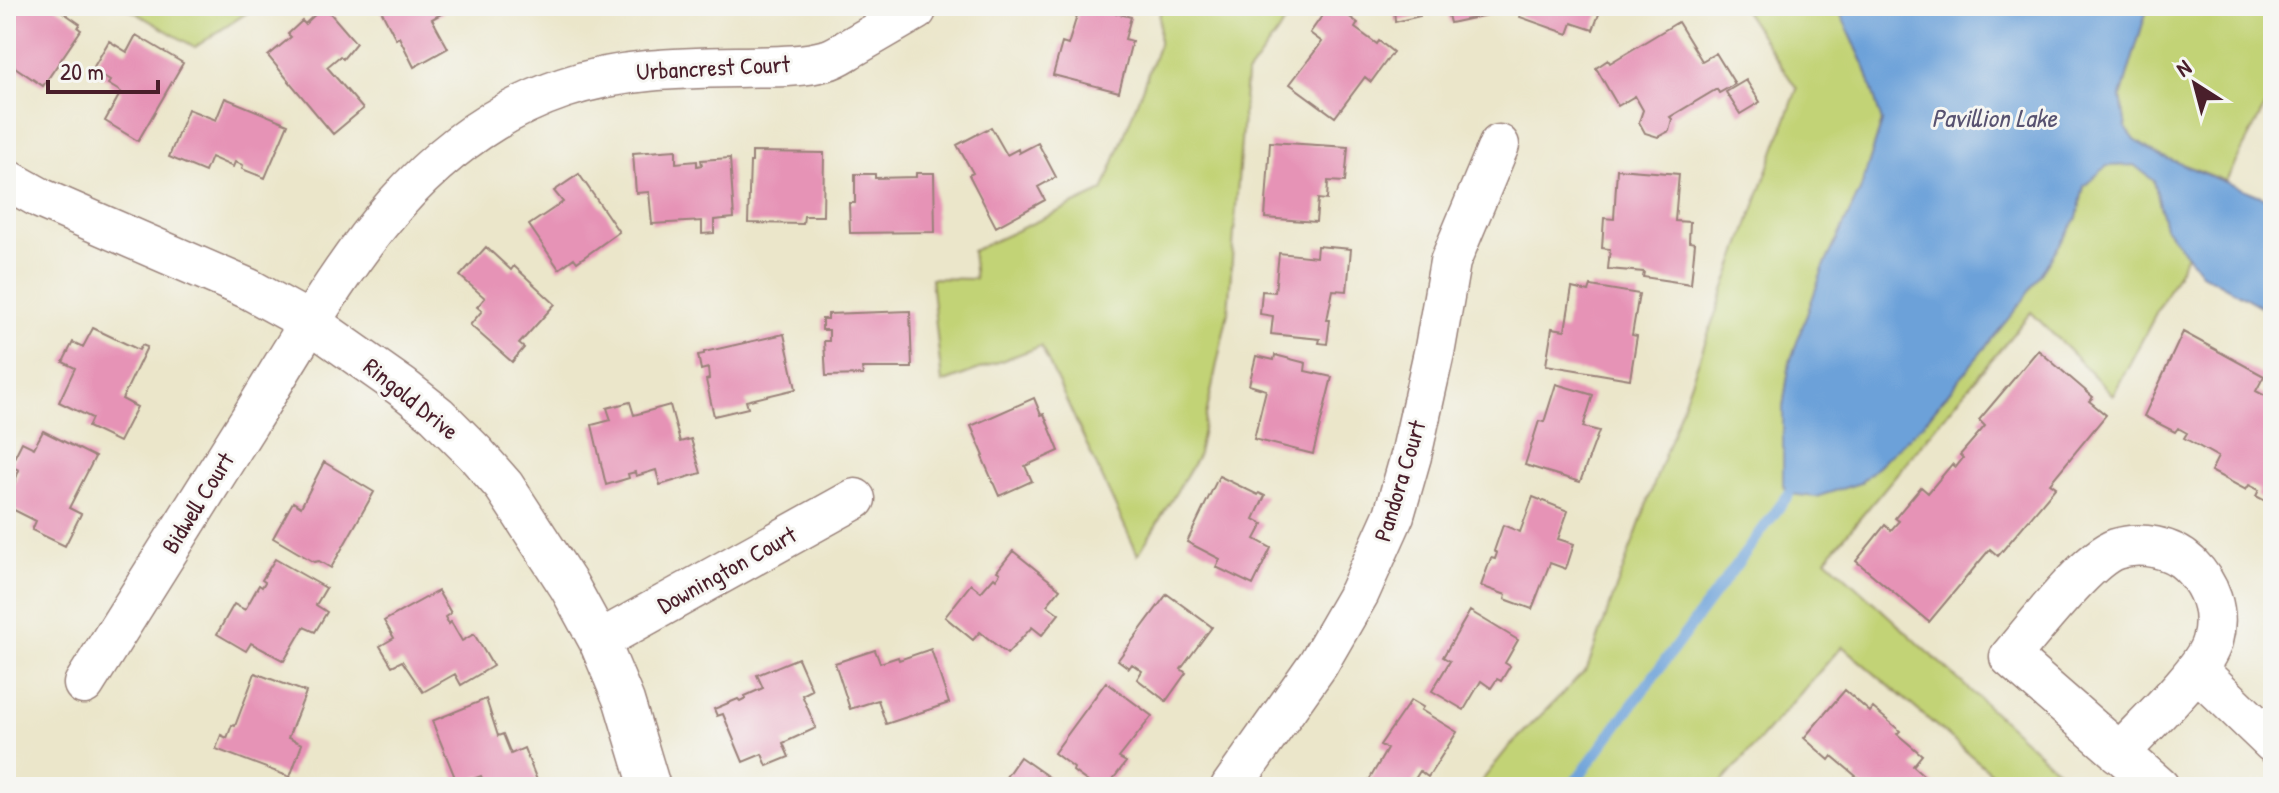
<svg xmlns="http://www.w3.org/2000/svg" width="2279" height="793" font-family="'Patrick Hand',sans-serif">
  <style>
    .green { fill: #c2d376; stroke: #867950; stroke-width: 2 }
    .water { fill: #6ca1d9; stroke: #5b6082; stroke-width: 2 }
    .lines { fill: none; stroke-linecap: round; stroke-linejoin: round }
    .stream { stroke: #6ca1d9; stroke-width: 11 }
    .building { fill: #e693b6 }
    .street-casing { stroke: #9a827a; stroke-width: 43 }
    .street { stroke: #fff; stroke-width: 40 }
    .labels { text-anchor: middle; stroke-width: 6; stroke-linejoin: round; paint-order: stroke }
    .street-label { font-size: 24px; fill: #4a1f2b; stroke: #f6f6f2 }
    .water-label { font-size: 26px; font-style: italic; fill: #585371; stroke: #f6f6f2 }
  </style>
  <rect width="100%" height="100%" fill="#f6f6f2"/>
  <filter id="ink" filterUnits="userSpaceOnUse"><feTurbulence type="fractalNoise" baseFrequency=".0125" numOctaves="2"/><feDisplacementMap in="SourceGraphic" scale="16" xChannelSelector="R" yChannelSelector="G"/><feConvolveMatrix kernelMatrix="1 2 1 2 8 2 1 2 1" color-interpolation-filters="sRGB"/></filter>
  <filter id="wash" filterUnits="userSpaceOnUse"><feTurbulence type="fractalNoise" baseFrequency=".006" numOctaves="4" result="noise"/><feDisplacementMap in="SourceGraphic" scale="32" xChannelSelector="R" yChannelSelector="G"/><feGaussianBlur stdDeviation="1.8" result="paint"/><feColorMatrix in="noise" values="0 0 0 0 0 0 0 0 0 0 0 0 0 0 0 0 0 1.4 0 .05"/><feComposite in="paint" operator="in"/></filter>
  <g filter="url(#wash)">
    <rect width="100%" height="100%" fill="#ebe6ca"/>
    <!-- green -->
    <path class="green" d="M124,6h133l-62,41z
      M1160,6h137l-51,70 -18,236 -31,146 -59,97 -97,-209 -99,37 -11,-105 44,1 -3,-28 131,-60 56,-147z
      M1741,6h96l27,58 18,57 -22,70 -37,78 -33,93 -7,45v78l294,-267 7,-32 23,-20 28,-1 19,16 11,46 22,28 -74,140 -82,-83 -205,247 250,228h-68l-166,-141 -124,141h-241l31,-39 79,-79 210,-580z
      M2148,6h125v85l-47,90 -70,-27 -21,-14 -9,-12 -5,-31z"/>
    <!-- water -->
    <path class="water" d="M1837,6h311l-27,91 5,31 9,12 21,14 117,47v112l-72,-40 -36,-46 -11,-46 -20,-16 -27,1 -23,20 -7,32 -55,84 -99,122 -63,59 -44,14 -27,-3 -6,-9v-78l7,-45 33,-93 37,-78 22,-69 -18,-58z"/>
    <g class="lines">
      <!-- stream -->
      <path class="stream" d="M1571,787l218,-293"/>
    </g>
    <g id="blocks">
      <!-- building -->
      <path class="building" d="M6,6h48l26,18 -2,4 3,2 -38,56 -37,-25z
        M324,6l32,37 -13,16 -3,-3 -13,11 36,42 -30,25 -65,-78 23,-19 -3,-3 14,-13 3,3z
        M379,6h68l-5,3 1,4 -11,6 16,29 -34,19 -15,-30 -3,2z
        M1080,6h10l41,11 -6,22 7,2 -13,51 -66,-17 9,-32 6,2z
        M1329,6l13,10 2,-3 14,10 -3,5 22,16 2,-3 14,11 -22,30 -6,-5 -30,40 -45,-33 32,-42 -12,-9z
        M1394,6h96l2,8 -42,9 -3,-12 -20,4 -1,-2 -6,1v2l-25,6z
        M1524,6h78l-9,24 -21,-7 -4,11 -48,-17z
        M1678,22l24,39 14,-8 19,31 -16,9 -2,-4 -47,28 2,2 -3,12 -11,6 -13,-4 -6,-11 4,-12 -8,-14 -17,10 -22,-38 12,-8 2,3z
        M136,35l47,28 -45,78 -33,-20 16,-29 -13,-8 2,-3 -18,-11 17,-29 18,11z
        M1746,80l14,22 -20,12 -14,-22z
        M225,98l63,26 -23,54 -23,-9 1,-4 -8,-3 -2,5 -22,-10 -6,15 -36,-15 19,-48 28,11z
        M991,127l16,28 11,-6 1,4 19,-10 18,34 -18,10 7,13 -49,27 -27,-52 4,-2 -16,-28z
        M1270,142l78,5 -3,35 -17,-1 -1,19 -9,-1 -2,23 -51,-4z
        M676,150v13l21,-2v5l5,-1 -1,-5 29,-2 4,60 -20,2v13l-12,1v-13l-50,3 -3,-32 -13,1 -3,-40z
        M752,152l72,1 -1,63h-19l-1,8 -55,-1 2,-61h2z
        M1617,169l62,5 -4,47 15,1 -1,20 6,1 -4,41 -48,-7 1,-5 -36,-3 2,-20 -8,-1 2,-30 10,1z
        M916,173h18l1,59 -85,1 -1,-30h6v-29h20v4l41,-1z
        M579,174l40,58 -42,30 -3,-4 -15,11 -30,-44 34,-23 -9,-11z
        M1317,246l34,3 -4,42 -14,-1 -6,30h3l-3,24 -8,-1 1,-4 -49,-5 2,-18 -13,-2 2,-23 13,1 4,-39 37,4z
        M486,247l25,23 3,-4 41,38 -36,40 5,4 -12,14 -42,-37 12,-14 -5,-4 8,-9 -25,-22z
        M1591,286l48,8 -7,41 5,1 -7,43 -84,-14 6,-37 13,2 7,-42 17,4z
        M910,311l2,57h-50l1,7 -37,1 -2,-35h5v-11h-7v-11h6v-5z
        M93,328l46,22 3,-5 5,2 -25,52 15,8 -18,35 -31,-15 4,-9 -33,-16 16,-34 -12,-6 10,-20 10,5z
        M2183,332l81,44 -8,15 17,9v105l-17,-9 3,-6 -10,-5 -3,5 -35,-19 7,-14 -34,-19 3,-5 -9,-5 -3,4 -31,-16z
        M784,334l12,55 -50,12 2,7 -34,8 -8,-36 3,-1 -1,-11 -7,2 -3,-15 6,-1v-2z
        M2038,350l55,47 -4,4 17,14 -56,68 6,4 -58,69 -8,-7 -61,73 -73,-61 29,-36 6,5 8,-9 -4,-3 26,-31 7,6 24,-29 4,3 7,-9 -3,-3 25,-29 -6,-6z
        M1275,355l31,8 -1,8 27,6 -19,77 -59,-15 12,-49 -17,-5 7,-29 18,4z
        M1556,384l37,11 -10,32 16,4 -19,51 -55,-17 14,-44 5,1z
        M1034,398l7,17 3,-1 15,37 -34,15 7,15 -33,15 -17,-39 2,-1 -13,-30z
        M630,402l4,13 36,-10 10,37 11,-3 10,34 -41,12 -4,-15 -20,6 -1,-4 -7,2 1,4 -23,7 -14,-60 19,-5 -4,-12z
        M43,431l52,26 -26,51 12,6 -16,32 -33,-16 4,-9 -30,-15 13,-36 -9,-4 12,-24 12,6z
        M324,462l50,30 -43,76 -12,-7 -5,1 -41,-24 20,-36 8,5z
        M1219,476l39,19 1,-2 6,3 -11,23 9,5 -8,15 16,9 -18,37 -37,-18 4,-8 -33,-17z
        M1533,497l35,14 -10,28 16,5 -8,25 -16,-6 -18,46 -27,-10 1,-4 -25,-9 10,-28 4,1 2,-6 -3,-2 9,-26 17,7z
        M1013,551l47,38 -13,16 12,9 -17,21 -10,-8 -25,27 -27,-22 -7,8 -28,-23 26,-33 10,8 13,-15 2,2 4,-6 -3,-2z
        M275,559l51,29 -10,17 11,7 -12,20 -11,-5 -20,34 -33,-18 -5,8 -29,-17 17,-30 11,6 14,-25 3,2 3,-5 -3,-2z
        M438,591l13,22 -6,4 4,7 2,-2 11,19 12,-7 19,32 -32,19 -6,-11 -32,18 -21,-31 -10,5 -12,-20 14,-8 -10,-17z
        M1167,594l45,33 -31,42 5,4 -20,28 -29,-22 5,-8 -10,-7 -3,4 -11,-8z
        M1470,611l48,29 -13,23 5,3 -9,15 -4,-2 -6,9 -10,-7 -17,29 -32,-19 18,-30 -7,-4z
        M931,649l18,54 -63,21 -8,-24 -28,9 -15,-46 40,-13 5,13 18,-6 1,3z
        M798,658l14,32 -10,5 14,33 -33,15 6,14 -22,9 -5,-12 -19,8 -20,-48 -6,2 -3,-7 24,-10 2,2 6,-3 -1,-2 18,-8 -6,-13z
        M255,673l51,19 -18,46 14,6 -12,33 -74,-28 5,-14 6,3 5,-13 3,1z
        M1106,682l46,34 -33,42 7,4 -19,25h-12l-22,-16 1,-3 -20,-15z
        M1845,690l25,22 3,-4 27,23 -3,3 25,21 -9,11 24,21h-74l-8,-7 2,-3 -25,-21 -3,4 -25,-22z
        M486,699l12,37 5,-2 8,20 13,-6 15,37 -5,2h-48l-5,-11 -23,9 -26,-64z
        M1411,700l12,7 -2,3 36,22 -29,45 -8,-6 -10,16h-33l-9,-5 19,-33 -7,-4z
        M1020,757l40,28 -2,2h-59z"/>
    </g>
  </g>
  <g filter="url(#ink)">
    <use href="#blocks" fill-opacity="0" stroke="#9a827a" stroke-width="2"/>
    <g class="lines">
      <!-- street casing -->
      <g class="street-casing">
        <path id="street" d="M6,179l36,20 207,90 62,34 91,64 35,28 38,38 29,33 65,100 30,55 25,60 26,86
          M599,641l256,-142
          M2197,670l76,73
          M84,684c55,-87 109,-174 164,-261 84,-134 156,-281 316,-335 56,-19 114,-20 173,-21 29,-1 62,1 90,-7 9,-2 18,-9 27,-14 21,-12 41,-24 62,-36
          M2119,753c23,-25 86,-83 93,-112 8,-30 -2,-56 -23,-77 -18,-17 -49,-23 -73,-15 -29,10 -84,82 -106,108l149,130
          M1231,787l87,-123 41,-71 35,-78 17,-59 24,-108 15,-86 49,-117"/>
      </g>
      <!-- street -->
      <use href="#street" class="street"/>
    </g>
  </g>
  <g class="labels">
    <!-- street labels -->
    <g class="street-label">
      <text transform="translate(713 68) rotate(-3)" y="8">Urbancrest Court</text>
      <text transform="translate(411 399) rotate(39)" y="8">Ringold Drive</text>
      <text transform="translate(1400 481) rotate(-73)" y="8">Pandora Court</text>
      <text transform="translate(198 503) rotate(-58)" y="8">Bidwell Court</text>
      <text transform="translate(727 570) rotate(-29)" y="8">Downington Court</text>
    </g>
    <!-- water labels -->
    <g class="water-label">
      <text x="1994" y="127">Pavillion Lake</text>
    </g>
  </g>
  <!-- margin -->
  <rect width="2279" height="793" fill="none" stroke="#f6f6f2" stroke-width="32"/>
  <!-- north arrow -->
  <g transform="translate(2195 84) rotate(324)" stroke="#f6f6f2" stroke-width="6" paint-order="stroke">
  <path d="M0-6L14 30L0 20L-14 30Z" fill="#4a1f2b"/>
  <text y="-12" font-size="22" font-weight="bold" text-anchor="middle" fill="#4a1f2b">N</text>
  </g>
  <!-- scale -->
  <path d="M48 80v12h110v-12" fill="none" stroke="#4a1f2b" stroke-width="4"/>
  <text x="60" y="80" font-size="24" fill="#4a1f2b" stroke="#f6f6f2" stroke-width="6" paint-order="stroke">20 m</text>
</svg>
